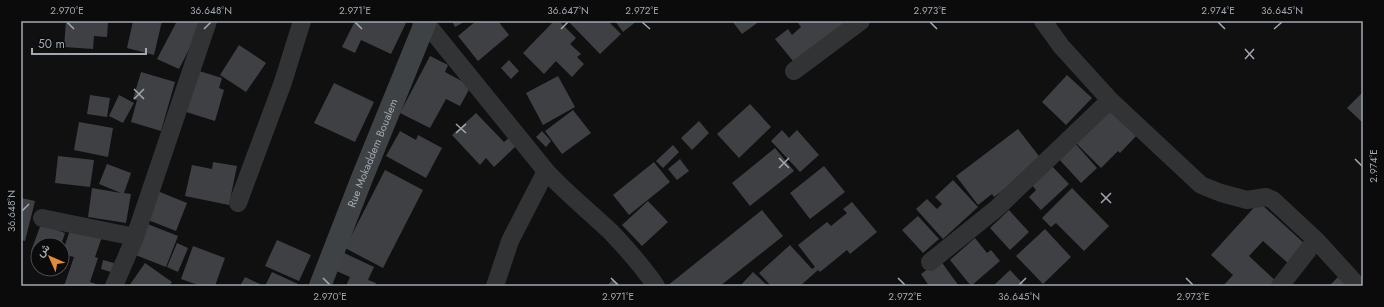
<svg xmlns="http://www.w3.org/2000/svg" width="1384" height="307" font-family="Jost,Vazirmatn,sans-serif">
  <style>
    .building { fill: #3f4044 }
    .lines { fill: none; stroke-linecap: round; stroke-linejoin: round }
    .street { stroke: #313335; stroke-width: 18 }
    .secondary { stroke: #3f4245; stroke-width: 22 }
    .ticks { fill: none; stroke: #a2a9b1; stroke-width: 1.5 }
    .labels { text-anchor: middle; stroke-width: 3; stroke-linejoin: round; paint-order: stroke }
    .street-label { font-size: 11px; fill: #a2a9b1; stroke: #0b0b0c }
    .neatline { fill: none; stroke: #a2a9b1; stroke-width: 1.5 }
    .ticks-label { font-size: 10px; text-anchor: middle; fill: #a2a9b1 }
  </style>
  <rect width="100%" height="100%" fill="#101011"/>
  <!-- building -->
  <path class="building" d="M66,21l42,1 -1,15 -13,-1 -1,13 -29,-2z
    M133,21h29l-8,34 -27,-7z
    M177,21h23l3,1 -24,47 -22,-10z
    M355,21h47l4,2 -15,31 -30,-14 -6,13 -13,-6z
    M452,21h14l-11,6z
    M476,21h22l11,14 -31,26 -20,-25z
    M554,21h5l17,17 -6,6 11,10 -4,3 7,7 -12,13 -16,-16 -12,13 -21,-21z
    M568,21h40l13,13 -21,20z
    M615,21h22l-14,11z
    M732,21h28l-18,13z
    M802,21h53l-58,45 -22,-27 13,-10 4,6 9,-8 -3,-4z
    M239,45l27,18 -20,29 -26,-17z
    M430,56l18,9 -3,7 26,14 -11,20 -14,-7 -16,29 -30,-15z
    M509,60l10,11 -8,8 -10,-11z
    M196,70l26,8 -3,10 5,2 -9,31 -32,-10z
    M141,72l34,10 -14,49 -30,-9 6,-22 -4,-1z
    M1067,75l25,23 -26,27 -24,-23z
    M558,76l17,31 -32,18 -17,-32z
    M334,83l40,19 -19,40 -41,-19z
    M1363,92v31l-16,-15z
    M90,95l20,3 -3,19 -20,-3z
    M119,95l15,8 -11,20 -14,-7z
    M750,104l21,23 -32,31 -22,-24z
    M1110,106l28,28 -18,19 -2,-2 -17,17 -26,-26z
    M573,110l18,23 -29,21 -17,-23z
    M476,113l28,29 5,-4 7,8 -22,21 -8,-9 -6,7 -28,-30z
    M699,121l10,12 -17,17 -11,-12z
    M79,122l34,6 -5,29 -34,-7z
    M1018,129l24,31 -48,37 -2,-3 -14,11 -22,-29z
    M782,130l7,8 8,-8 22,25 -19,17 -29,-31z
    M400,131l16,9 2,-5 24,13 -16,30 -40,-22z
    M542,131l9,10 -5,6 -10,-10z
    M1074,142l23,26 -16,15 -24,-26z
    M673,145l6,7 -16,16 -7,-7z
    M775,148l19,23 -44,35 -18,-23z
    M58,156l36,4 -4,27 -35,-4z
    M680,159l9,12 -12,9 -9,-11z
    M213,162l24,4 -8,39 -44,-9 7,-31 20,4z
    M654,162l16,20 -41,33 -16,-20z
    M107,164l24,9 -7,20 7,1 -5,29 -38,-6 4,-29 29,5 -22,-9z
    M1050,164l19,20 -28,26 -12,-13 7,-7 -6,-7z
    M824,166l21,26 -35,27 -20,-26z
    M385,170l38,20 -40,78 -38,-20z
    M953,180l25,27 -35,32 -27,-30 11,-10 10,10 5,-5 -7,-7z
    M1072,188l37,38 -25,25 -28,-28 -5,4 -9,-9z
    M155,190l32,13 -11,28 -33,-13z
    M21,198l14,3 -10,40 -4,-1z
    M648,201l20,21 -26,24 -20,-21z
    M852,202l25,30 -27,22 -3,-4 -27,22 -2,-2 -18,16h-29l-12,-13 31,-28 22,24 3,-2 -17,-22 29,-23 4,4 16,-13 -4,-4z
    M1259,202l47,43 -17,19 -26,-23 -14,15 29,27 -3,3h-52l10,-11 -22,-20z
    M762,210l21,26 -63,50h-53z
    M1009,210l20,22 -19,18 -20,-22z
    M918,216l21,23 -16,14 -21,-23z
    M145,223l33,13 -12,31 -33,-13z
    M41,224l24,9 -4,12h-23v9l-7,-3z
    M71,227l31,10 -7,20 3,1 -8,24 12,4h-38l10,-29 -12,-3z
    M1045,229l26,28 -28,27 -27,-28z
    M975,238l12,15 4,-3 9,11 -29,25 -21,-26z
    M277,240l34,15 -12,26 -34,-15z
    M177,243l11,5 -10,24 -11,-5z
    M193,246l32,12 -10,28h-18l1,-1 -17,-6z
    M342,252l32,15 -6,13 8,3 -2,3h-28l4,-9 -16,-7z
    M103,260l11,3 -3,9 -10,-3z
    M940,260l19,26h-30l-8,-12z
    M145,263l27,19 -3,4h-40z
    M1010,270l15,16h-32z
    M272,272l26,12 -1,2h-32z
    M753,272l15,14h-28z
    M1339,276l10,10h-20z
    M245,277l19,9h-24z
    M613,279l8,7h-14z"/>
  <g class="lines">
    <!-- street -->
    <path class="street" d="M421,21l5,2 120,148c20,22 43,40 65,61 16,17 32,35 45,54
      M1043,21l18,25 49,54 91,85 20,8 26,7 19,-3 7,3 43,40 42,46
      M794,71l67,-50
      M238,203l45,-121 19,-61
      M42,218l93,19
      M930,262l67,-54 113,-108
      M114,286l21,-49 73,-216
      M495,286l15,-45 36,-70
      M1280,286l36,-46"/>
    <!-- secondary -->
    <path class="secondary" id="s1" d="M320,286l42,-108 64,-157"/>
  </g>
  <!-- ticks -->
  <path class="ticks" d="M67,22l7,7M355,22l7,7M642,22l8,7M930,22l7,7M1218,22l7,7M204,29l7,-7M561,29l7,-7M1274,29l8,-7M1245,49l9,10M1245,59l9,-10M134,89l10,10M134,99l10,-10M456,124l10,9M456,133l10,-9M779,158l10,10M1355,159l7,7M779,168l10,-10M1101,193l10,10M1101,203l10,-10M22,211l7,-7M323,278l7,7M611,278l7,7M898,278l7,7M1186,278l7,7M1019,285l7,-7"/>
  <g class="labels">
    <!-- street labels -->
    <g class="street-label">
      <text dy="4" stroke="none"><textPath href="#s1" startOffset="143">Rue Mokaddem Boualem</textPath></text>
    </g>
  </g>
  <!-- border -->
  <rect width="1384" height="307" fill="none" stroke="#0b0b0c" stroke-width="44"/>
  <!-- north arrow -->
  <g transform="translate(50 257) rotate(315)"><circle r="19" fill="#0b0b0c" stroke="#474a4e"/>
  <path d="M0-3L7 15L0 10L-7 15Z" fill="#e28a36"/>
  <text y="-6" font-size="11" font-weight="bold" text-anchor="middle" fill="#a2a9b1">ش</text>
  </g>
  <!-- scale -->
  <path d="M32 48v6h114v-6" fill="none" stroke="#a2a9b1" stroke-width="2"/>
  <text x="38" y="48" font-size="12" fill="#a2a9b1" stroke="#0b0b0c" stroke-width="3" paint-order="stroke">50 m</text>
  <rect x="22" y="22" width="1340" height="263" class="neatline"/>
  <g class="ticks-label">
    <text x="67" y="14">2.970°E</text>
    <text x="211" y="14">36.648°N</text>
    <text x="355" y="14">2.971°E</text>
    <text x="568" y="14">36.647°N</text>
    <text x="642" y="14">2.972°E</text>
    <text x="930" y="14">2.973°E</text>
    <text x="1218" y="14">2.974°E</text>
    <text x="1282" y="14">36.645°N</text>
    <text transform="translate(1373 166) rotate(-90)" y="4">2.974°E</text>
    <text transform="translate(11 211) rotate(-90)" y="4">36.648°N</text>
    <text x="330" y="300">2.970°E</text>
    <text x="618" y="300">2.971°E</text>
    <text x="905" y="300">2.972°E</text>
    <text x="1019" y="300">36.645°N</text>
    <text x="1193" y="300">2.973°E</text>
  </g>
</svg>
